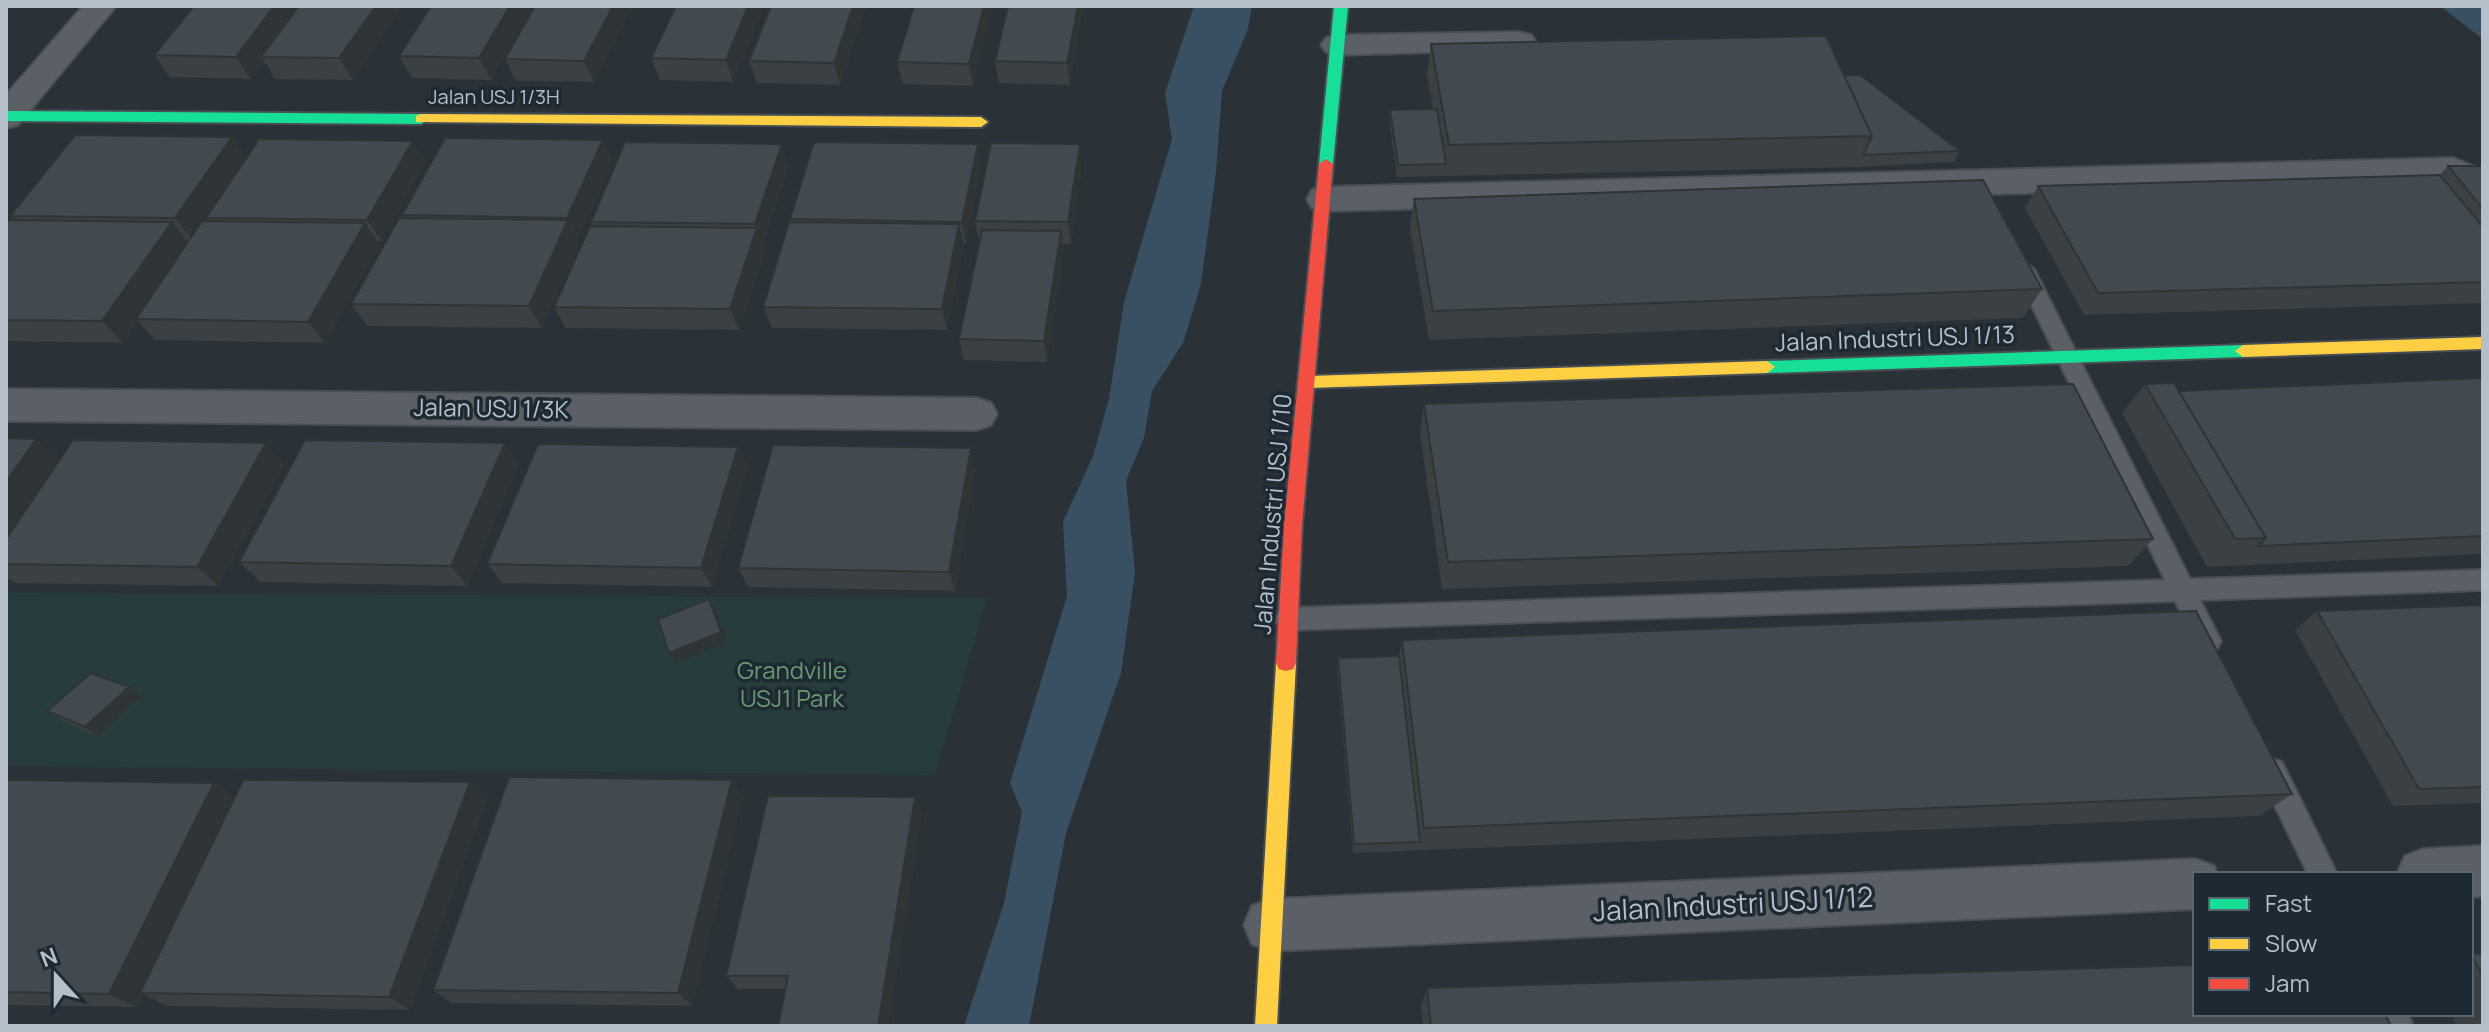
<svg xmlns="http://www.w3.org/2000/svg" width="2489" height="1032" font-family="Manrope,sans-serif">
  <style>
    .green { fill: #273d3d }
    .water { fill: #385062 }
    .lines { fill: none; stroke-linecap: round; stroke-linejoin: round }
    .lane-casing { stroke: #484e53; stroke-width: 4 }
    .street-casing { stroke: #484e53; stroke-width: 4 }
    .fast-casing { stroke: #484e53; stroke-width: 4 }
    .slow-casing { stroke: #484e53; stroke-width: 4 }
    .jam-casing { stroke: #484e53; stroke-width: 4 }
    .lane { fill: #5a6066; fill-rule: evenodd }
    .street { fill: #5a6066; fill-rule: evenodd }
    .fast { fill: #16e098; fill-rule: evenodd }
    .slow { fill: #ffcf43; fill-rule: evenodd }
    .jam { fill: #f24e42; fill-rule: evenodd }
    .wall { fill: #3a4044 }
    .shaded-wall { fill: #2f3437 }
    .building { fill: #434a4f; stroke: #2f3437; stroke-width: 2 }
    .labels { text-anchor: middle; stroke-width: 7; stroke-linejoin: round; paint-order: stroke }
    .far-street-label { font-size: 20px; fill: #b4bfc9; stroke: #1d2933 }
    .street-label { font-size: 24px; fill: #b4bfc9; stroke: #1d2933 }
    .park-label { font-size: 24px; fill: #6b996f; stroke: #1d2933 }
    .near-street-label { font-size: 28px; fill: #b4bfc9; stroke: #1d2933 }
  </style>
  <rect width="100%" height="100%" fill="#2a3238"/>
  <!-- green -->
  <path class="green" d="M6,593l981,5 -52,177 -929,-9z"/>
  <!-- water -->
  <path class="water" d="M1194,6h58l-4,23 -26,62 -6,81 -15,112 -18,59 -31,48 -8,47 -18,43 9,91 -14,101 -55,160 -37,193h-65l40,-123 18,-91 -12,-29 57,-187 -4,-74 30,-66 16,-57 15,-97 48,-163 -7,-46z
    M2440,6h43v33z"/>
  <g class="lines">
    <!-- lane casing -->
    <g class="lane-casing">
      <path id="lane" d="M2024,262l10,7 156,310 293,-9v20l-283,10 21,41 -4,8 -9,3 -9,-3 -24,-48 -887,29 -9,-3 -4,-8 4,-8 9,-3 877,-28 -151,-311z
        M2272,759l10,3 55,112h-29l-50,-103 4,-9z
        M2377,1014h31l5,12h-31z"/>
    </g>
    <!-- street casing -->
    <g class="street-casing">
      <path id="street" d="M83,6h33l-98,119 -12,3v-33z
        M1519,32l12,3 5,7 -5,7 -193,6 -12,-3 -5,-7 5,-7 12,-3z
        M2453,158l30,12v26l-35,-14 -1123,29 -13,-3 -5,-9 5,-9 13,-3z
        M6,389l970,9 15,5 6,11 -6,11 -15,5 -970,-9z
        M2483,846v50l-12,1v-23h-74l8,-18 18,-7z
        M2195,859l19,7 3,8h-22v35l-924,42 -19,-7 -8,-19 8,-19 19,-7z"/>
    </g>
    <!-- fast casing -->
    <g class="fast-casing">
      <path id="fast" d="M1334,6h14l-15,158 -7,5 -7,-5z
        M6,111l415,3 7,5 -7,5 -415,-3z
        M2243,345l8,6 -8,6 -476,16 -8,-6 8,-6z"/>
    </g>
    <!-- slow casing -->
    <g class="slow-casing">
      <path id="slow" d="M421,114l560,3 7,5 -7,5 -565,-5v-6z
        M2483,337v12l-240,8 -8,-6 8,-6z
        M1767,361l8,6 -8,6 -459,15 -8,-6 8,-6z
        M1286,655l7,2 3,6 -19,363h-22l21,-363 3,-6z"/>
    </g>
    <!-- jam casing -->
    <g class="jam-casing">
      <path id="jam" d="M1326,159l7,5 -31,362 -6,137 -3,6 -7,2 -7,-2 -3,-6 8,-137 35,-362z"/>
    </g>
    <!-- lane -->
    <use href="#lane" class="lane"/>
    <!-- street -->
    <use href="#street" class="street"/>
    <!-- fast -->
    <use href="#fast" class="fast"/>
    <!-- slow -->
    <use href="#slow" class="slow"/>
    <!-- jam -->
    <use href="#jam" class="jam"/>
  </g>
  <!-- wall -->
  <path class="wall" d="M194,6h209l-50,74 -78,-1 -11,-18 -13,18 -81,-2 -16,-22z
    M533,6l-42,74 -79,-2 -13,-22z
    M633,6l-39,76 -78,-1 -11,-22z
    M764,6l-31,76 -73,-2 -9,-22z
    M771,6h95l-26,79 -83,-2 -8,-22z
    M914,6h79l-20,80 -70,-2 -6,-22z
    M1083,10l-13,75 -71,-2 -4,-22z
    M1431,44l413,31 116,76 -6,11 -96,5 -461,10 -8,-55 1,-12 43,-1 -6,-34z
    M232,137l14,20 180,5 -44,79h-5l3,4 -55,98 -170,-3 -17,-19 -15,22 -117,-2v-118l7,-3 -3,-4z
    M603,140l10,22 -35,77 2,3 -38,86 -175,-2 -16,-22 53,-86 -2,-3z
    M789,166l-26,78 3,6 -27,80 -173,-2 -12,-21 39,-81 -2,-4z
    M982,166l-16,77h-3l1,3 -17,84 -175,-2 -9,-21 28,-85 -1,-3z
    M1082,166l-11,78h-8l1,8 -17,110 -83,-2 -5,-21 20,-98 -4,-20z
    M2448,166h35v137l-399,12 -59,-107 13,-22 402,-11z
    M1414,199l628,90 -19,29 -594,22 -19,-111z
    M2483,378v176l-276,13 -85,-154 23,-29 34,7z
    M1424,404l729,135 -25,27 -686,23 -22,-156z
    M738,447l10,20 -36,120 -210,-4 -15,-19z
    M285,464l-67,122 -203,-3 -9,-7v-37z
    M519,464l-52,122 -207,-4 -21,-20z
    M976,469l-21,122 -207,-4 -10,-19z
    M2483,605v198l-90,3 -98,-176 22,-19z
    M1402,640l890,154 -33,22 -906,37 -16,-185 1,-10 61,-2z
    M141,697l-43,39 -37,-16 -14,-9z
    M6,780l208,3 21,15 252,1 -77,211 -243,-4 -24,-12 -6,13 -131,-2z
    M732,780l11,17 -51,209 -240,-3 -19,-13z
    M923,813l-138,176h-47l-12,-13z
    M2471,954h12v72h-26l-6,-12h20z
    M1427,988l964,38h-968l-2,-20z"/>
  <!-- shaded-wall -->
  <path class="shaded-wall" d="M274,6h31l-44,51 3,4 -13,18 -15,-22z
    M376,6h27l-50,74 -14,-22z
    M510,6h23l-42,74 -12,-22z
    M613,6h20l-39,76 -10,-21z
    M748,6h16l-31,76 -7,-22z
    M853,6h13l-26,79 -6,-22z
    M984,6h9l-20,80 -4,-22z
    M1078,6h5v4l-13,75 -3,-22z
    M232,137l16,22 -42,59 1,1 -14,21 -18,-22z
    M603,140l10,22 -34,77 -12,-21z
    M413,141l13,21 -44,79 -15,-21z
    M782,144l7,22 -26,78 3,6 -27,80 -9,-21 27,-79 -2,-6z
    M978,144l4,22 -16,77 -4,-21z
    M1080,144l2,22 -11,78 -3,-22z
    M568,220l12,22 -38,86 -13,-22z
    M172,222l18,22 -54,75 2,2 -15,22 -21,-22z
    M365,223l15,22 -55,98 -17,-21z
    M959,224l5,22 -17,84 -5,-21z
    M1061,231l3,21 -17,110 -3,-21z
    M36,439l23,20 -53,78v-55z
    M266,443l19,21 -67,122 -21,-19z
    M505,443l14,21 -52,122 -16,-20z
    M738,447l10,20 -36,120 -11,-19z
    M971,448l5,21 -21,122 -6,-19z
    M709,599l6,9 12,34 -52,21 -6,-10z
    M129,687l12,10 -43,39 -13,-9z
    M732,780l11,17 -51,209 -14,-13z
    M470,782l17,17 -77,211 -21,-13z
    M214,783l23,16 -97,194 3,1 -6,13 -28,-13z
    M915,797l8,16 -34,213h-11z"/>
  <!-- building -->
  <path class="building" d="M194,6h80l-38,51 -82,-2z
    M299,6h77l-37,52 -78,-1z
    M431,6h79l-31,52 -80,-2z
    M535,6h78l-29,55 -79,-2z
    M676,6h72l-22,54 -75,-2z
    M771,6h82l-19,57 -85,-2z
    M914,6h70l-15,58 -72,-2z
    M1008,6h70l-11,57 -72,-2z
    M1826,36l46,100 -423,9 -18,-101z
    M1844,75h16l100,76 -97,4 9,-19z
    M1437,109l9,55 -48,1 -8,-55z
    M75,135l157,2 -57,81 -165,-2z
    M445,138l158,2 -36,78 -165,-3z
    M259,139l154,2 -46,79 -161,-2z
    M625,142l157,2 -27,80 -164,-2z
    M814,142l164,2 -16,78 -172,-3z
    M991,143l89,1 -12,78 -93,-1z
    M2448,166h35v43z
    M2440,175l43,52v55l-385,11 -60,-107z
    M1983,180l59,109 -609,22 -19,-112z
    M399,218l169,2 -39,86 -178,-2z
    M9,220l163,2 -70,99 -96,-1v-97z
    M202,221l163,2 -57,99 -172,-3z
    M789,222l170,2 -17,85 -179,-2z
    M590,226l167,2 -27,81 -176,-2z
    M982,230l79,1 -17,110 -85,-2z
    M2483,378v158l-225,10 8,-8 -87,-147z
    M2174,383l92,155 -31,1 -90,-155z
    M2073,384l80,155 -705,23 -24,-158z
    M6,438l30,1 -30,43z
    M73,440l193,3 -69,124 -191,-3v-25z
    M305,440l200,3 -54,123 -212,-4z
    M538,444l200,3 -37,121 -214,-4z
    M773,445l198,3 -22,124 -211,-4z
    M709,599l12,33 -52,21 -11,-34z
    M2483,605v182l-64,2 -102,-178z
    M2196,611l96,183 -868,34 -22,-188z
    M1399,656l21,186 -66,2 -16,-186z
    M91,673l38,14 -44,40 -38,-16z
    M509,777l223,3 -54,213 -245,-3z
    M6,780l208,3 -105,211 -103,-2z
    M243,780l227,2 -81,215 -249,-4z
    M768,796l147,1 -37,229h-100l10,-50h-62z
    M2471,954h12v22z
    M2195,965v49h190l6,12h-960l-4,-38z"/>
  <g class="labels">
    <!-- far-street labels -->
    <g class="far-street-label">
      <text x="494" y="104">Jalan USJ 1/3H</text>
    </g>
    <!-- street labels -->
    <g class="street-label">
      <text transform="translate(1895 339) rotate(-2)" y="8">Jalan Industri USJ 1/13</text>
      <text transform="translate(491 409) rotate(1)" y="8">Jalan USJ 1/3K</text>
      <text transform="translate(1273 514) rotate(-85)" y="8">Jalan Industri USJ 1/10</text>
    </g>
    <!-- park labels -->
    <g class="park-label">
      <text x="792" y="679">Grandville<tspan x="792" dy="28">USJ1 Park</tspan></text>
    </g>
    <!-- near-street labels -->
    <g class="near-street-label">
      <text transform="translate(1733 904) rotate(-3)" y="10">Jalan Industri USJ 1/12</text>
    </g>
  </g>
  <!-- border -->
  <rect width="2489" height="1032" fill="none" stroke="#b4bfc9" stroke-width="16"/>
  <!-- legend -->
  <rect x="2193" y="872" width="280" height="144" fill="#1d2933" stroke="#59656f" stroke-width="2"/>
  <rect x="2209" y="898" width="40" height="12" fill="#16e098" stroke="#59656f" stroke-width="2"/>
  <text x="2265" y="912" font-size="24" fill="#b4bfc9">Fast</text>
  <rect x="2209" y="938" width="40" height="12" fill="#ffcf43" stroke="#59656f" stroke-width="2"/>
  <text x="2265" y="952" font-size="24" fill="#b4bfc9">Slow</text>
  <rect x="2209" y="978" width="40" height="12" fill="#f24e42" stroke="#59656f" stroke-width="2"/>
  <text x="2265" y="992" font-size="24" fill="#b4bfc9">Jam</text>
  <!-- north arrow -->
  <g transform="translate(56 976) rotate(339)" stroke="#1d2933" stroke-width="6" paint-order="stroke">
  <path d="M0-6L14 30L0 20L-14 30Z" fill="#b4bfc9"/>
  <text y="-12" font-size="22" font-weight="bold" text-anchor="middle" fill="#b4bfc9">N</text>
  </g>
</svg>
